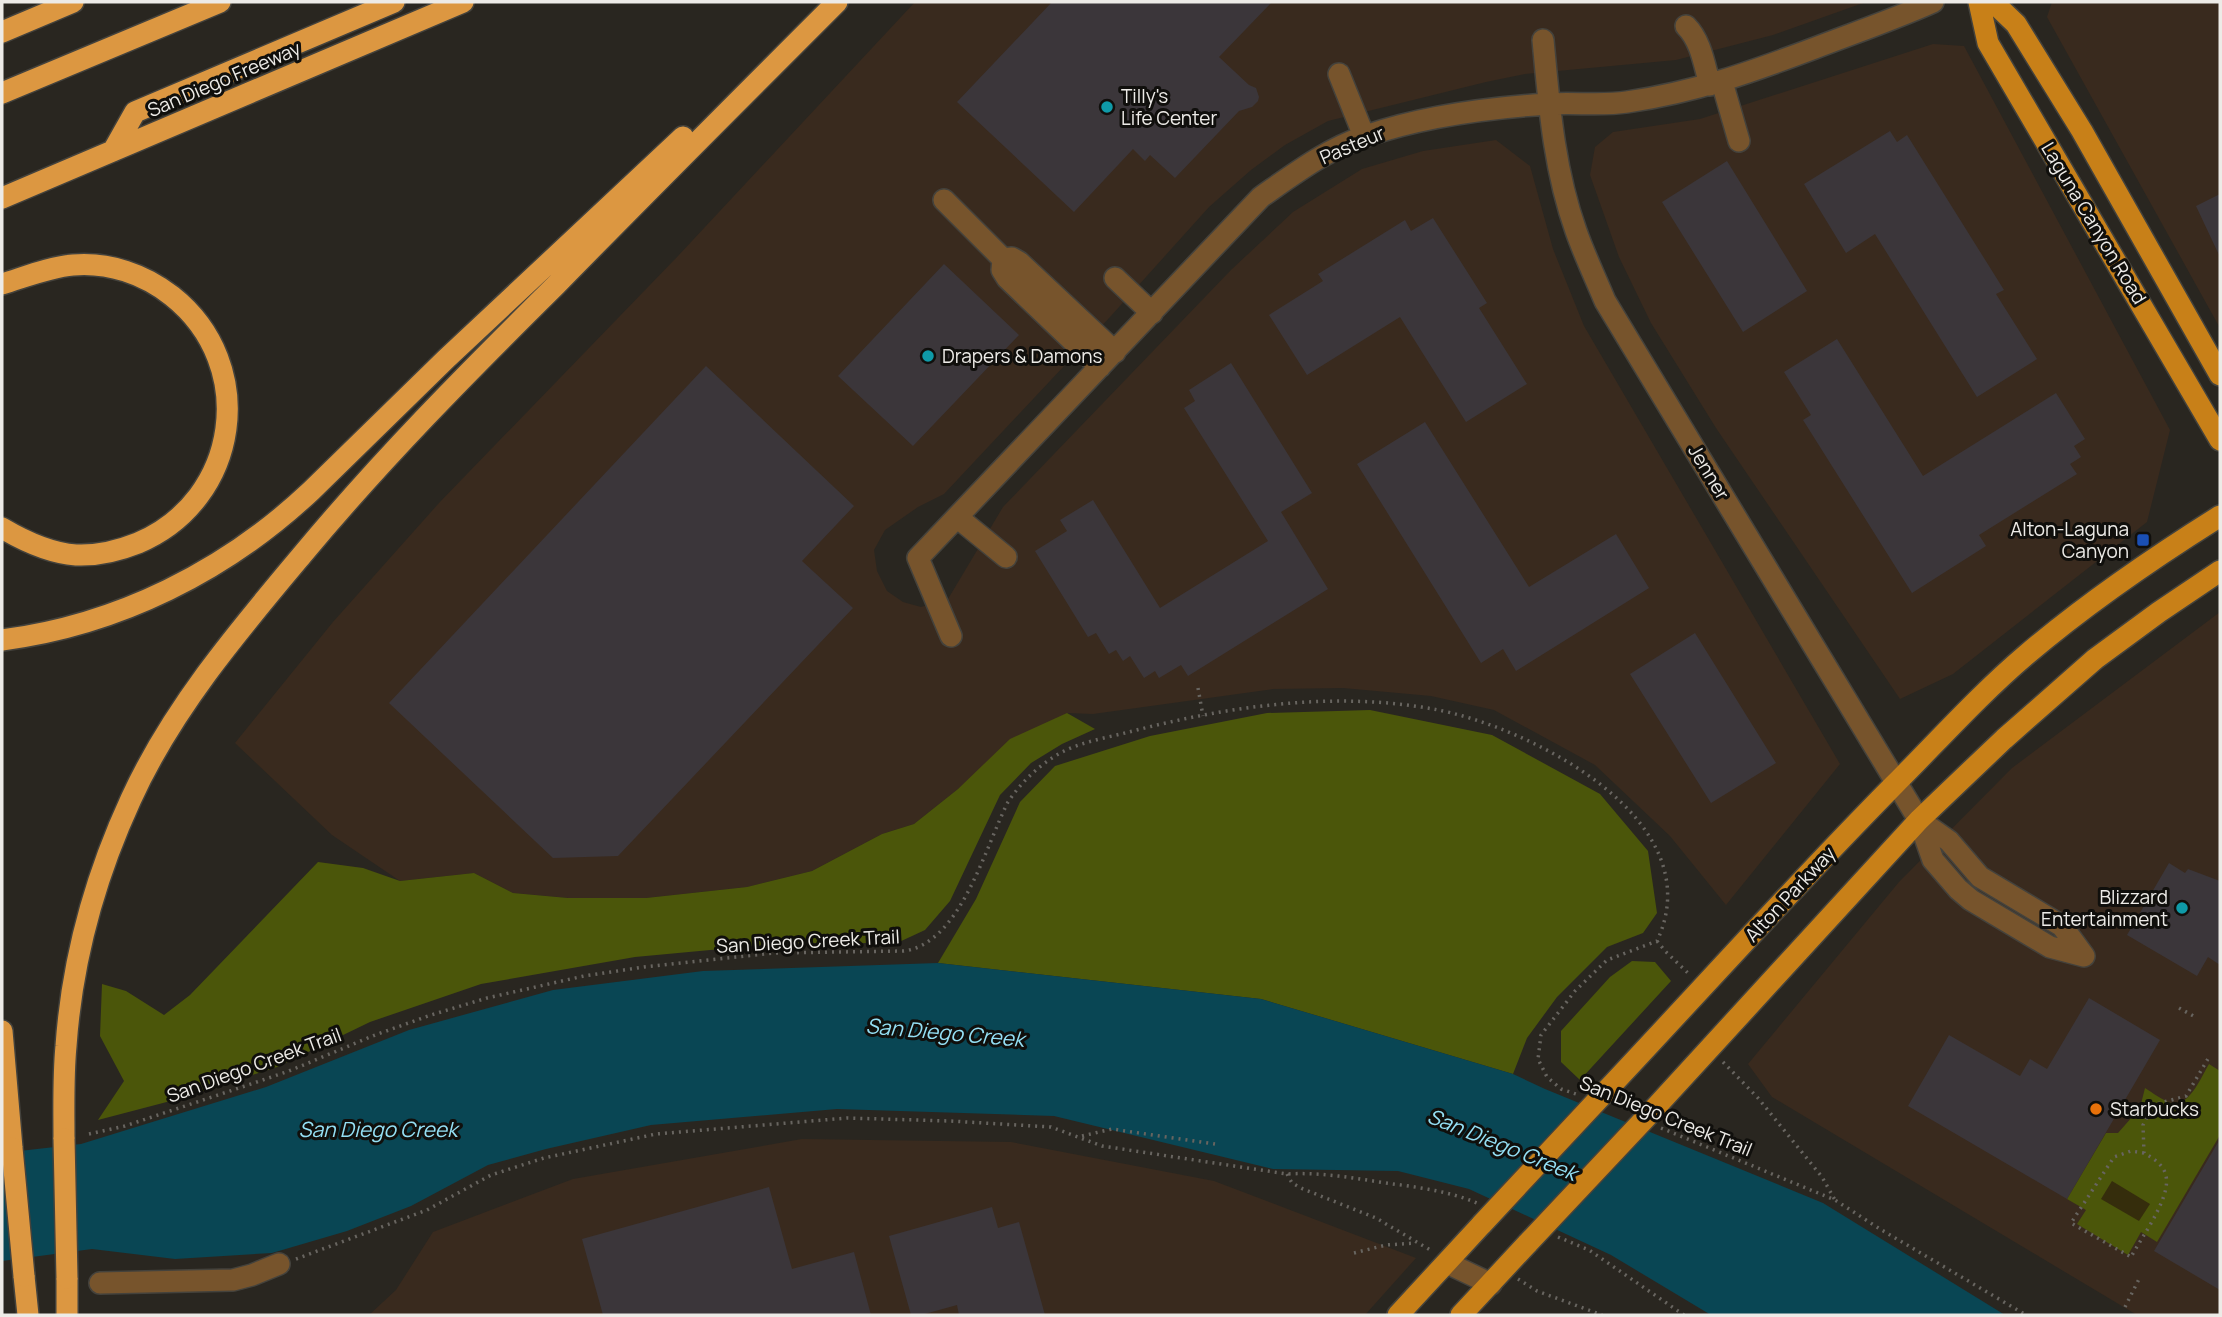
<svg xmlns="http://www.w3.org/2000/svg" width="2222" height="1317" font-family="Manrope,sans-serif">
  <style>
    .commercial { fill: #392a1e }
    .green { fill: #4b560a }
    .sand { fill: #352d0c }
    .water { fill: #094654 }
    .building { fill: #3b363a }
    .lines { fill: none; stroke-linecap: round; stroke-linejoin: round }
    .minor-casing { stroke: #44423c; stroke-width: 24 }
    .major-casing { stroke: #44423c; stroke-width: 24 }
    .highway-casing { stroke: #44423c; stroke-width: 24 }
    .path { stroke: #686560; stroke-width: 3.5; stroke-dasharray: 2 5; stroke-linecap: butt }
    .minor { stroke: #77542c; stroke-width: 21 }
    .major { stroke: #c88018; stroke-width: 21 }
    .highway { stroke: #dc9741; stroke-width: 21 }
    .major-bridge-casing { stroke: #44423c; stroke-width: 24; stroke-linecap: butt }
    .highway-bridge-casing { stroke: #44423c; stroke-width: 24; stroke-linecap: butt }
    .major-bridge { stroke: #c88018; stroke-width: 21 }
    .highway-bridge { stroke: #dc9741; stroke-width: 21 }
    .culture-dot { fill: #0f9aa8; stroke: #100f0c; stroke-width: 2.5 }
    .transit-dot { fill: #1a4fb4; stroke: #100f0c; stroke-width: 2.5 }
    .food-dot { fill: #e8710a; stroke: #100f0c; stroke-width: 2.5 }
    .labels { text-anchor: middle; stroke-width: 6; stroke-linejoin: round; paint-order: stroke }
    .street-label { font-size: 19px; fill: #edebe7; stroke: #100f0c }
    .poi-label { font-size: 19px; fill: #edebe7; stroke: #100f0c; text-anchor: start }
    .water-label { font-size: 21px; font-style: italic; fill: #94dff4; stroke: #100f0c }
  </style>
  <rect width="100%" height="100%" fill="#292620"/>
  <!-- commercial -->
  <path class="commercial" d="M915,2h951l-93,33 -97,25 -151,14 -39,8 -158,39 -43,24 -34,25 -42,37 -99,110 -166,177 -26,13 -33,23 -11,20 3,21 10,20 16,11 18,5 27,-8 55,-92 228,-237 62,-58 69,-43 61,-18 73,-11 34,26 23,83 31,77 256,438 -114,141 -56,-69 -75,-71 -101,-55 -63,-14 -88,-8 -70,1 -180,25 -26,-1 -109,76 -44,35 -32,10 -70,37 -65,16 -101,11h-78l-55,-5 -39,-20 -74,8 -68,-46 -97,-92 98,-121 106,-119 239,-247z
    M2052,2h168v326l-173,-311z
    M1933,44l31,2 206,384 -23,92 -194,152 -53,25 -184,-271 -65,-105 -32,-66 -29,-82 5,-28 18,-15 87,-13z
    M2220,612v703h-83l-365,-218 -24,-33 151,-182 113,-114z
    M802,1139l209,3 203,39 202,77 -51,57h-996l27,-25 37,-58 140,-53z"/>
  <!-- green -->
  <path class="green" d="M1370,710l122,25 108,59 48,57 9,62 -14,20 -36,14 -50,50 -30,41 -14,36 -252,-75 -323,-36 38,-64 44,-97 35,-36 95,-30 117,-23z
    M1067,713l28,16 -33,15 -31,19 -31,32 -50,106 -25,29 -28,13h-111l-151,14 -154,27 -111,38 -93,45 -95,31 -84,22 26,-39 -24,-45 2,-52 24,7 38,24 26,-20 128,-133 45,6 37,13 74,-8 39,20 55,5h78l101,-11 65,-16 70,-37 32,-10 44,-35 52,-50z
    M1632,961l23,1 16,19 -91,99 -19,-18v-31l49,-54z
    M2209,1064l11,7v64l-63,107 -16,-10 -13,23 -51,-31 9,-14 -19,-11 39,-66h12l22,-25 5,-20c8,5 17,12 26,15 19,4 30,-26 38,-39z"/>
  <!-- sand -->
  <path class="sand" d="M2112,1181l38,23 -11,17 -38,-22z"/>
  <!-- water -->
  <path class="water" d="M938,963l323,36 252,75 32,15 278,114 182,112h-294l-100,-60 -142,-66 -71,-18 -125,-2 -219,-53 -217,-7 -186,16 -105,24 -58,16 -77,41 -64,25 -75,22 -97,6 -83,-10 -90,12v-108l79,-9 185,-57 143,-57 144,-40 150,-19z"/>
  <!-- building -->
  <path class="building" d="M1052,2h220l-53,55 30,28 7,3 3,9 -1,4 -6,6 -13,4 -64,67 -25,-23 -5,6 -12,-12 -59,63 -117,-110z
    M1890,131l7,11 10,-7 97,155 -8,4 41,65 -60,38 -102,-163 -29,19 -42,-69z
    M1727,161l80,130 -64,41 -81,-130z
    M2220,194v63l-24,-51z
    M1433,218l54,85 -8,5 48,76 -61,38 -66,-105 -93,58 -38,-60 54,-34 -5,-7 87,-54 6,11z
    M944,264l75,71 -106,111 -75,-70z
    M1837,339l86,137 133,-83 29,46 -11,7 7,11 -11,7 7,10 -98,61 7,11 -74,47 -109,-173 8,-5 -27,-43z
    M1231,363l81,130 -31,19 47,77 -140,87 -7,-11 -22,13 -4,-7 -11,7 -14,-22 -7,5 -7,-11 -7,4 -13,-21 -8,4 -53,-86 32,-20 -7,-11 33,-20 67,108 108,-67 -84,-133 11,-7 -6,-11z
    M706,366l148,140 -52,55 51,47 -235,248 -65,2 -164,-155z
    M1425,422l104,165 87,-53 33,54 -133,83 -13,-22 -22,14 -124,-199z
    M1695,633l81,130 -65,40 -81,-129z
    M2169,863l16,10 3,-4 32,12v84l-12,-8 -11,19 -70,-41z
    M2089,998l71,42 -93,159 -159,-93 41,-71 71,41 10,-17 17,10z
    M2220,1139v151l-66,-39z
    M769,1187l23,82 62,-17 17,63h-268l-21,-76z
    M992,1207l6,21 21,-6 26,93h-86l-2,-10 -36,10h-10l-22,-79z"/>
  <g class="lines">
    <!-- minor casing -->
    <g class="minor-casing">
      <path id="minor" d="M1686,26c15,15 18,38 24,59
        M1543,40c6,64 11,130 33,191 8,23 19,46 29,70l314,519 14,40 25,29 13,11 79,47 34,9 -22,-30 -82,-49 -31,-36 -30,-21
        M1339,74l25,62
        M1722,82l17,59
        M944,200l59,59
        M1115,278l37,35
        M1100,367l-93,-89 -5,-8 1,-11 9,-1 7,4 96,90
        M957,517l49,40
        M951,636l-33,-78 343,-361c33,-23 66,-48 105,-61 57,-20 121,-28 182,-32 26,-2 53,2 79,-2 69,-10 124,-30 188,-54 39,-15 80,-29 118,-46
        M1447,1263l44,21
        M100,1283l133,-3 19,-5 27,-11"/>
    </g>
    <!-- major casing -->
    <g class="major-casing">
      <path id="major" d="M1979,2l9,41 232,397
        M1993,2l23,22 66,107 138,244
        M1607,1090c95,-101 189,-206 287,-305 44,-44 85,-90 132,-130 61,-52 127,-97 194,-139
        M1654,1109l265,-289 85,-81 91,-80 64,-47 61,-41
        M1398,1315l84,-91
        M1461,1315l67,-72"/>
    </g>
    <!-- highway casing -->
    <g class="highway-casing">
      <path id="highway" d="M2,32l71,-30
        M2,93l218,-91
        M113,151l22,-39 259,-110
        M2,198l461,-196
        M2,284c23,-7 47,-17 71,-19 36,-3 71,9 99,31 87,69 68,204 -34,247 -20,8 -40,13 -62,12 -27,-2 -52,-14 -74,-27
        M2,640c116,-15 224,-69 309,-149l135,-132 237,-222
        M2,1031l10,117
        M64,1139c0,-31 -1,-62 2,-93 6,-85 29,-169 65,-247 41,-90 108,-169 171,-244 79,-95 166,-183 254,-270 93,-95 187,-189 281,-283
        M24,1276l4,39
        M67,1315v-37"/>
    </g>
    <!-- path -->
    <path class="path" d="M1198,688l5,28
      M1657,941l8,10 25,24
      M2179,1008l18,10
      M1723,1062l35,36 64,79 13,23
      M1661,1128l174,72 45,29 146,86
      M89,1134l36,-8 117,-39 47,-16 86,-36 56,-20 56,-17 97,-22 60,-9 129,-14 131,-2c57,-8 81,-104 104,-149 14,-21 32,-38 54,-50 22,-11 48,-15 71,-21 96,-25 202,-40 300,-22 95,17 281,110 224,232l-50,19 -32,31 -34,44 -3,24 9,18 14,12 15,5
      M1082,1136l30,-7 103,15
      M2144,1153l-13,-2 -17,6 -43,66 60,34c10,-19 40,-59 35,-81 -2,-11 -13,-18 -22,-23l-1,-28 10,-20 33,-9 23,-39
      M1287,1174l5,9 11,6 73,29 56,33
      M1558,1237l31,13 95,65
      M1354,1253l32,-8 29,-2
      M296,1259l131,-49 64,-35 53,-17 112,-24 191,-16 103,3 101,6 51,19 185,28c34,-2 66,4 99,9 30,4 63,8 91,20
      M1518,1279l19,12 65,24
      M2125,1307l14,-28"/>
    <!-- minor -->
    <use href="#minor" class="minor"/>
    <!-- major -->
    <use href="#major" class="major"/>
    <!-- highway -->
    <use href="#highway" class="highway"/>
    <!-- major-bridge casing -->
    <g class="major-bridge-casing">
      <path id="major-bridge" d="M1482,1224l125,-134
        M1528,1243l126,-134"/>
    </g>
    <!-- highway-bridge casing -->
    <g class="highway-bridge-casing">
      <path id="highway-bridge" d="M64,1139l3,139
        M12,1148l12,128"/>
    </g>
    <!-- major-bridge -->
    <use href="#major-bridge" class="major-bridge"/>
    <!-- highway-bridge -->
    <use href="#highway-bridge" class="highway-bridge"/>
  </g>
  <!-- markers -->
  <g class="culture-dot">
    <circle cx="1107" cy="107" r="7"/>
    <circle cx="928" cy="356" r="7"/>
    <circle cx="2182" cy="908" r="7"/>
  </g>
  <rect class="transit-dot" x="2136" y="533" width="14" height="14" rx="3.5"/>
  <circle class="food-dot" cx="2096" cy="1109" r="7"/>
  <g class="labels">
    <!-- street labels -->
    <g class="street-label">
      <text transform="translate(224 79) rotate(-23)" y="7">San Diego Freeway</text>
      <text transform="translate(1352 145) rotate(-23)" y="7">Pasteur</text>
      <text transform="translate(2094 223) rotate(59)" y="7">Laguna Canyon Road</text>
      <text transform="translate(1709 472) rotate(59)" y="7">Jenner</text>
      <text transform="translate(1790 894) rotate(-47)" y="7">Alton Parkway</text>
      <text transform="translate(808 941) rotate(-3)" y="7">San Diego Creek Trail</text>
      <text transform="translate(254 1065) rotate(-20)" y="7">San Diego Creek Trail</text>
      <text transform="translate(1666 1116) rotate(22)" y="7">San Diego Creek Trail</text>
    </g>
    <!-- poi labels -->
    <g class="poi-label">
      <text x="1121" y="103">Tilly's<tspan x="1121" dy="22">Life Center</tspan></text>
      <text x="942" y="363">Drapers &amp; Damons</text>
      <text x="2129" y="536" text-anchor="end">Alton-Laguna<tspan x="2129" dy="22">Canyon</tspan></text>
      <text x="2168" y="904" text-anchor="end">Blizzard<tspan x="2168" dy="22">Entertainment</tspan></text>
      <text x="2110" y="1116">Starbucks</text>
    </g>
    <!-- water labels -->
    <g class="water-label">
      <text transform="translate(945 1033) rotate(5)" y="7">San Diego Creek</text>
      <text x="378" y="1137">San Diego Creek</text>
      <text transform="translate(1502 1145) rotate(22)" y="7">San Diego Creek</text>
    </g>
  </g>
  <!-- border -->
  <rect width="2222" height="1317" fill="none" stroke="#edebe7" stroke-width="7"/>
</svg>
